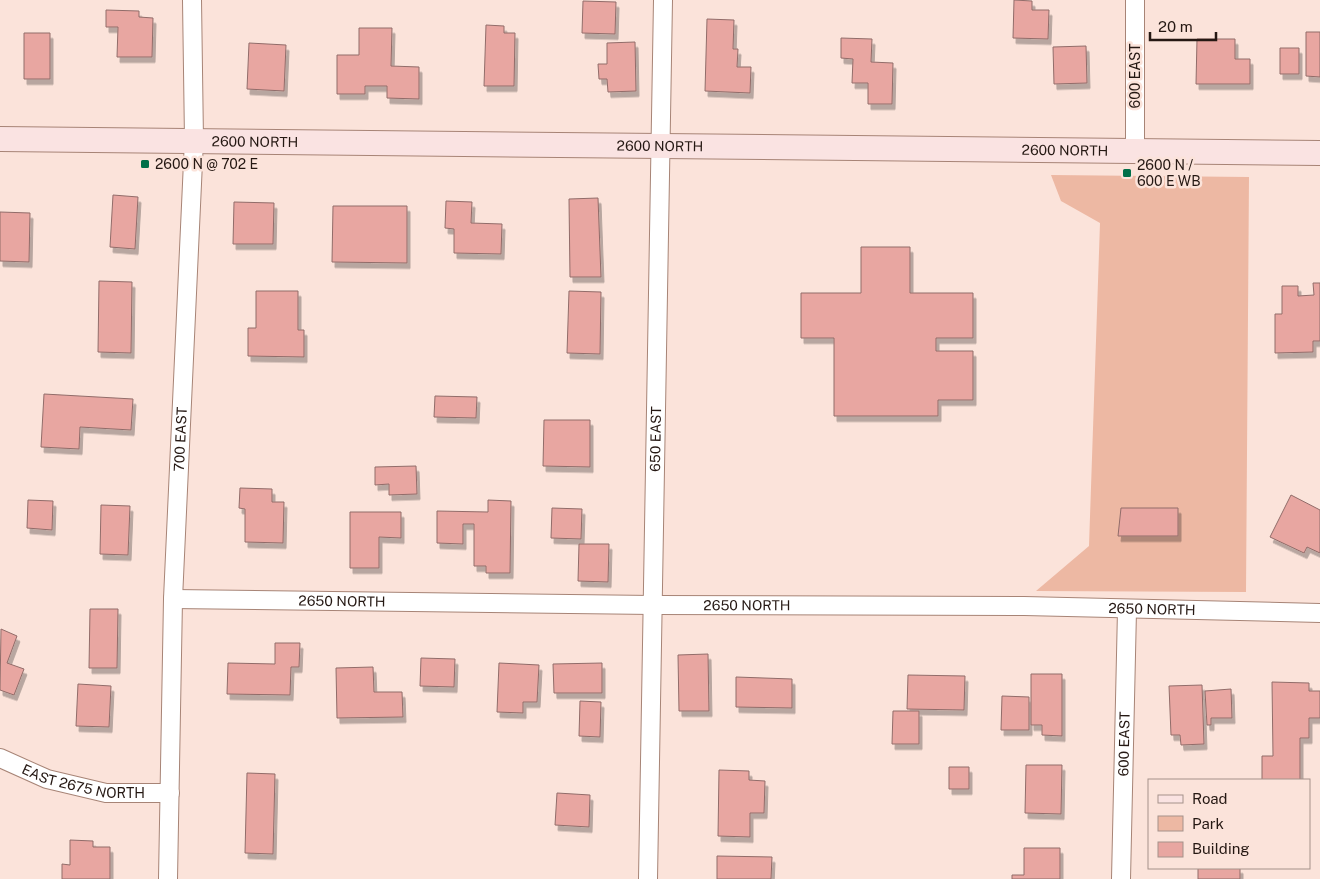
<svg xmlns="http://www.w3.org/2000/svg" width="1320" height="879" font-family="'Public Sans',sans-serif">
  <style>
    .green { fill: #edb8a3 }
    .building { fill: #e8a6a1; stroke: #916c69; filter: url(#shadow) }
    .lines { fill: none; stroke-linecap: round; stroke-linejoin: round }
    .street-casing { stroke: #a78476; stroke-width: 20 }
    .secondary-casing { stroke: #a78476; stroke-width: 26 }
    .street { stroke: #fff; stroke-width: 18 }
    .secondary { stroke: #fae3e2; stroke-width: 24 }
    .poi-dot { fill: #006f48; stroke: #fbe3da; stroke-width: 2 }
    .labels { text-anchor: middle; stroke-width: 5; stroke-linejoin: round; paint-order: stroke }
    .street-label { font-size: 14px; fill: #251813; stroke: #fbe3da }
    .poi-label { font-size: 14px; fill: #251813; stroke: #fbe3da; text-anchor: start }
  </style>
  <defs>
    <filter id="shadow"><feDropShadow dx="3" dy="5.5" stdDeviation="0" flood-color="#0004"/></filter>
  </defs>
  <rect width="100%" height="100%" fill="#fbe3da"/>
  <!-- green -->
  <path class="green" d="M1051,175l198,2 -3,415 -210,-1 53,-45 11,-323 -39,-22z"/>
  <!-- building -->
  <path class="building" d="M1014,0l18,1v9h17l-1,29 -35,-1z
    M583,1l33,1 -1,32 -33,-1z
    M106,10l33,1v6l14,1 -1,39h-35l1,-30h-12z
    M707,19l27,1 -1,29h5l-1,18h14l-1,26 -45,-2z
    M486,25l18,1v7h11l-1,53h-30z
    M359,28h33l-1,38 28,1v32l-32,-1v-12h-22v8h-28v-39h22z
    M1306,32h14v45l-14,-1z
    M24,33h26v46h-26z
    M841,38l31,1 -1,23 22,1 -1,41h-24v-21h-16l1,-24 -12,-1z
    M1197,39h38v20h15v25h-54z
    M635,42l1,49 -28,1 -1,-13h-8l-1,-15h9v-21z
    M249,43l37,2 -2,46 -37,-2z
    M1086,46l1,37 -33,1 -1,-37z
    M1280,48h19v26h-19z
    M113,195l25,2 -3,52 -25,-2z
    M598,198l3,79h-31l-1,-78z
    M446,201l26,1 -1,21 31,1 -1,30 -47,-1v-24l-9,-1z
    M234,202l40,1 -1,41h-40z
    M333,206h74v57l-75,-1z
    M0,212l30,1 -1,49 -29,-1z
    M861,247h49v46h63v45h-37v13h37v49h-35v16h-104v-78h-33v-45h60z
    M99,281l33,1 -1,71 -33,-1z
    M1313,283h7v58h-7v11l-38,1v-39h7v-28h16v10l16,-1z
    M256,291h42v39h6v27l-56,-1v-28h8z
    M569,291l32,1 -1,62 -33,-1z
    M44,394l89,5 -2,31 -51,-3 -1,22 -38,-2z
    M435,396l42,1 -1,21 -42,-1z
    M544,420h46v47l-47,-1z
    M416,466l1,28 -28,1v-11l-14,1v-18z
    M240,488l32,1v13h12l-1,41 -38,-1v-33l-6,-1z
    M1291,495l29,15v43l-13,-6 -3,6 -34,-16z
    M28,500l25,1 -1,29 -25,-2z
    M488,500l23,1 -1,72h-24v-7h-12v-42h-11v20l-26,-1v-32l51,1z
    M101,505l29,1 -2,49 -28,-1z
    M552,508l30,1 -1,30 -30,-1z
    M1121,508h57v28h-60z
    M350,512h51v26l-22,-1v31h-29z
    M579,544h30l-1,38 -30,-1z
    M90,609h28l-1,59h-28z
    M1,629l16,7 -10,27 17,6 -10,26 -14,-5z
    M275,643h25l-1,24h-8l-1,28 -63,-1 1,-31 47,1z
    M708,654l1,57h-30l-1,-56z
    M421,658l34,1 -1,28 -34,-1z
    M499,663l40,2 -2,37h-14v11l-26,-1z
    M602,663v30h-48l-1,-29z
    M373,667l1,25h28l1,25 -66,1 -1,-50z
    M1031,674h31v62l-20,-1v-10h-11z
    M908,675l57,1 -1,34 -57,-1z
    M736,677l56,2v29l-56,-1z
    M1272,682l37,1v8h11v27h-11v20h-9v42h-38v-24h11z
    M78,684l33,2 -2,41 -33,-1z
    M1202,685l2,59 -23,1 -1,-10h-9l-2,-49z
    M1231,689l1,29h-21v7h-4l-2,-34z
    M1002,696l27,1v33h-28z
    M580,701l21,1 -1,35 -21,-1z
    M893,711h26v33h-27z
    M1026,765h36l-1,49 -36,-1z
    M949,767h20v22h-20z
    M719,770l30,1v9l16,1 -1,32h-14v24l-32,-1z
    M247,773l28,1 -2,80 -28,-1z
    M557,793l33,2 -1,32 -34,-2z
    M70,840l23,1v6h17v32h-48v-15l8,1z
    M1024,848h36v31h-48v-4h12z
    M717,856l55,1 -1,22h-54z
    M1198,868h42v11h-42z"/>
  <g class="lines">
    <!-- street casing -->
    <g class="street-casing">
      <g id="street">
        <path d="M1135,152v-152"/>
        <path id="s1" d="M173,599l480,6 371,1 296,7"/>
        <path id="s2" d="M0,758l47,21 59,14h64"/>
        <path id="s3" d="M168,879l5,-280 21,-459 -2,-140"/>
        <path id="s4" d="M648,879l15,-879"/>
        <path id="s5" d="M1121,879l6,-269"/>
      </g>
    </g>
    <!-- secondary casing -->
    <g class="secondary-casing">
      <g id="secondary">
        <path id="s6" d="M0,139l1320,14"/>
      </g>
    </g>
    <!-- street -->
    <use href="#street" class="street"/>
    <!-- secondary -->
    <use href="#secondary" class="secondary"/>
  </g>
  <!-- markers -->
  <g class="poi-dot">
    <rect x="140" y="159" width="10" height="10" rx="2.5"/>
    <rect x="1122" y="168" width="10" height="10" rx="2.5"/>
  </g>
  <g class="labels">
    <!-- street labels -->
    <g class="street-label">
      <text transform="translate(1135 76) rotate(-90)" y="5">600 EAST</text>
      <text dy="5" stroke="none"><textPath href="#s6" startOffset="255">2600 NORTH</textPath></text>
      <text dy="5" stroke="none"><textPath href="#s6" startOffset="660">2600 NORTH</textPath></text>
      <text dy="5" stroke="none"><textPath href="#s6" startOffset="1065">2600 NORTH</textPath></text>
      <text dy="5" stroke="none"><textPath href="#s3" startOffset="440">700 EAST</textPath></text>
      <text dy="5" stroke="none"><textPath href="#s4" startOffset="440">650 EAST</textPath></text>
      <text dy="5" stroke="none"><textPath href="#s1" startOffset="169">2650 NORTH</textPath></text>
      <text dy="5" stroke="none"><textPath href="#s1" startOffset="574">2650 NORTH</textPath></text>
      <text dy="5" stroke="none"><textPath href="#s1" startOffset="979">2650 NORTH</textPath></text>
      <text dy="5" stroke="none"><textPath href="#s5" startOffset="135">600 EAST</textPath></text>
      <text dy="5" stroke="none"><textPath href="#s2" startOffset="88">EAST 2675 NORTH</textPath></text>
    </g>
    <!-- poi labels -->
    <g class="poi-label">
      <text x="155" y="169">2600 N @ 702 E</text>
      <text x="1137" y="170">2600 N /<tspan x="1137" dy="16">600 E WB</tspan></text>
    </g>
  </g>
  <!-- legend -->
  <rect x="1148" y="779" width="162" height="90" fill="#fbe3da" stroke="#a5928a"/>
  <rect x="1158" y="795" width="25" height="8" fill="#fae3e2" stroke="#a5928a"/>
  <text x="1192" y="804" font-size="15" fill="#251813">Road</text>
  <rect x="1158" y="816" width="25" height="15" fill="#edb8a3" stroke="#a5928a"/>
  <text x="1192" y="829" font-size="15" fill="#251813">Park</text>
  <rect x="1158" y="842" width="25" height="15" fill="#e8a6a1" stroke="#a5928a"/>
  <text x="1192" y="854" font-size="15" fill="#251813">Building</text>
  <!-- scale -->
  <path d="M1150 32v8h66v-8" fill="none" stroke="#251813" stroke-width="2.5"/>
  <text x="1158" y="32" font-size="15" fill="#251813" stroke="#fbe3da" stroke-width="4" paint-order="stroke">20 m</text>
</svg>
